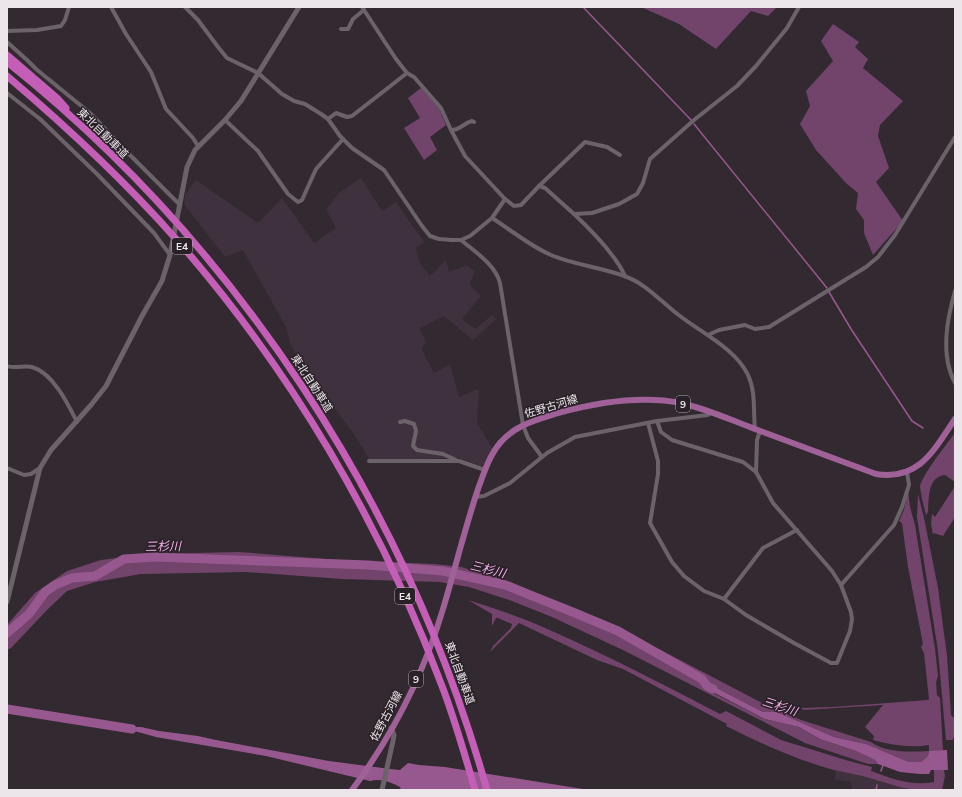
<svg xmlns="http://www.w3.org/2000/svg" width="962" height="797" font-family="Mulish,'Noto Sans JP',sans-serif">
<style>
.built{fill:#3f313d}
.green{fill:#72436b}
.water{fill:#97588f}
.lines{fill:none;stroke-linecap:round;stroke-linejoin:round}
.stream{stroke:#97588f;stroke-width:1.5}
.river{stroke:#97588f;stroke-width:9}
.minor{stroke:#6b626a;stroke-width:4}
.tertiary{stroke:#6b626a;stroke-width:5}
.primary{stroke:#a06098;stroke-width:6}
.motorway{stroke:#c45eb7;stroke-width:7}
.labels{text-anchor:middle;dominant-baseline:central;stroke-width:3;stroke-linejoin:round;paint-order:stroke}
.shield{fill:#292127;stroke:#b2abb0;stroke-width:1}
.shield-label{font-size:10px;font-weight:bold;fill:#ece6ea}
.street-label{font-size:11px;fill:#ece6ea;stroke:#292127}
.water-label{font-size:12px;font-style:italic;fill:#fbb4f0;stroke:#292127}
</style>
<rect width="100%" height="100%" fill="#332a31"/>
<g class="built">
<polygon points="361,178 382,211 396,202 424,242 416,248 420,264 430,276 446,260 449,272 467,265 475,272 469,284 481,296 462,319 475,329 492,315 496,319 473,340 444,316 420,328 426,343 421,348 434,373 450,364 459,397 479,389 477,423 492,448 484,464 481,466 459,458 370,460 352,431 310,377 291,346 286,327 243,250 225,257 184,204 185,195 196,180 258,223 282,198 314,243 336,228 326,209 340,192"/>
<polygon points="836,770 872,778 912,790 852,790 851,782 835,780"/>
</g>
<g class="green">
<polygon points="641,7 777,7 768,16 751,11 716,49 679,24"/>
<polygon points="833,24 859,42 855,47 868,59 863,68 903,101 880,125 878,136 889,168 876,182 903,221 873,255 864,233 864,220 856,209 858,193 847,184 816,150 800,124 810,106 806,91 833,61 821,41"/>
<polygon points="421,88 439,108 446,125 430,137 437,150 424,160 404,128 420,118 408,98"/>
<path d="M955,433V482L945,475C927,477 929,499 928,512L926,515C924,508 921,494 920,487C920,478 948,442 955,433Z"/>
<polygon points="955,486 955,517 943,536 934,533 933,535 931,524 932,514 935,517"/>
<path d="M908,490L910,507L915,525L935,649L938,676L936,682L937,695L940,698L943,751H929L928,756L921,762H909L866,744L834,737L777,712H763L703,681L705,689L765,719L799,727L820,739L856,751L875,760L878,764H868L805,743L625,651L552,617L512,601L469,587L440,582L342,579L246,572L141,574L95,582L67,591L48,609L11,648L7,650V625L35,593L67,571L101,560L140,555L194,553L239,552L339,560L434,564L461,567L511,582L659,649L764,704L801,720L871,742C886,753 910,752 929,751V745C910,748 891,745 873,740L874,736L865,727L883,705L804,710L801,708L833,707L928,700L929,699L924,653L921,647L923,644L908,567L902,523L899,521L904,510Z"/>
<polygon points="918,494 924,518 938,588 947,656 951,715 955,719 955,738 953,738 953,740 946,740 938,651 917,517"/>
<path d="M468,600C494,608 520,617 545,628C605,654 662,684 720,714L726,711L781,740L849,761L872,767L871,771C892,779 912,786 934,782V770H944L945,776L942,790H933L932,789C909,792 894,785 873,779C860,775 847,773 834,770C797,760 760,743 726,726L727,724L623,669L597,660L519,623L490,652L493,646L511,628L512,624L498,618H496L492,626V614Z"/>
</g>
<g class="water">
<polygon points="700,681 703,681 763,712 777,712 834,737 866,744 909,762 921,762 928,756 929,751 947,750 948,770 931,770 929,774 920,774 900,772 878,764 875,760 856,751 820,739 799,727 765,719 705,688"/>
<path d="M120,727H141L159,731L198,736L216,740L329,761L390,769L400,770L408,763L419,765L445,767L589,790H401L400,787C391,782 380,778 370,781L266,756L156,737Z"/>
</g>
<g class="lines">
<g class="stream">
<polyline points="583,7 691,120"/>
<polyline points="694,124 827,288"/>
<polyline points="829,292 851,329 912,421 923,428"/>
<polyline points="954,448 955,449"/>
<polyline points="881,771 883,765"/>
<polyline points="876,790 877,785"/>
</g>
<g class="river">
<polyline points="7,633 29,614 45,592 55,585 72,578 95,576 124,559 155,557 368,565 443,571 505,585 575,613 618,631 702,679 707,686 713,689"/>
<polyline points="7,709 132,729"/>
</g>
<g class="minor">
<polyline points="111,7 126,34 151,72 166,109 193,138 198,146"/>
<polyline points="185,7 198,20 218,47 227,58 258,73 282,94 294,101 305,104 321,114 328,119 340,136 352,148 384,170 422,226 430,236 439,239 452,240 461,240 470,236 492,218 505,199"/>
<polyline points="362,7 396,59 407,73 414,77 441,108 451,130 465,156 505,199 514,206 521,205 539,186 545,188 574,214"/>
<polyline points="341,29 348,29 353,19 364,10"/>
<polyline points="7,31 37,30 61,26 65,20 69,7"/>
<polyline points="7,42 27,60 36,69 90,113 128,153 179,204"/>
<polyline points="7,93 40,119 97,174 154,233 170,255"/>
<polyline points="328,119 336,113 347,117 352,116 407,73"/>
<polyline points="225,120 258,151 288,194 298,202 302,200 316,169 343,139"/>
<path d="M451,130C461,130 463,123 472,121L474,122"/>
<polyline points="539,186 585,142 607,147 620,155"/>
<path d="M492,218C511,230 530,246 551,255C574,265 600,267 624,276C646,283 662,303 680,316C702,333 736,349 748,375C756,392 753,411 755,429"/>
<path d="M461,240C475,252 495,264 500,283L523,425L528,438L542,457"/>
<path d="M625,276C615,254 591,230 574,214L592,213L619,204L637,194L643,183L650,159L694,120L737,86L756,66L787,28L799,7"/>
<path d="M955,291C947,319 940,355 955,383"/>
<polyline points="708,335 719,330 745,325 755,329 769,327 866,267 878,257 895,235 955,137"/>
<path d="M7,366C15,369 24,365 32,367C53,373 68,404 77,422"/>
<polyline points="400,422 405,421 414,424 416,431 413,446 417,450 443,454 456,460"/>
<polyline points="648,423 658,461 658,474 650,523 672,562 684,576 704,591 724,599 746,615 794,643 831,663 837,663 850,631 852,619 851,612 841,585 832,571 773,503 756,472 743,462 672,440 661,432 657,421"/>
<polyline points="369,461 459,461 485,470"/>
<polyline points="7,468 24,475 31,474 40,468"/>
<polyline points="756,472 757,440 760,431"/>
<polyline points="475,497 484,496 510,483 547,453 575,437 657,421 708,415 712,412"/>
<polyline points="841,585 894,525 902,507 909,485 907,472"/>
<polyline points="724,599 763,548 797,530"/>
</g>
<g class="tertiary">
<polyline points="7,602 40,468 51,450 91,405 106,386 142,316 162,281 170,255 187,167 195,150 225,120 241,101 299,7"/>
<polyline points="382,790 393,741 394,735 391,728"/>
</g>
<path class="primary" d="M352,790C392,736 424,673 443,609C455,569 465,528 478,489C484,473 489,456 500,443C515,425 536,420 558,413C598,402 640,395 681,403C707,409 731,420 755,429C795,444 836,459 876,474C919,481 934,450 955,419"/>
<g class="motorway">
<polyline points="7,55 58,99 66,108"/>
<path d="M7,62C238,246 407,506 487,790"/>
<path d="M7,76C67,127 124,180 176,239C291,370 381,523 442,686C455,720 465,755 475,790"/>
</g>
</g>
<g class="labels">
<g class="shield">
<rect x="172" y="238" width="20" height="16" rx="3"/>
<rect x="676" y="396" width="14" height="16" rx="3"/>
<rect x="395" y="588" width="20" height="16" rx="3"/>
<rect x="409" y="671" width="14" height="16" rx="3"/>
</g>
<g class="shield-label">
<text x="182" y="246">E4</text>
<text x="683" y="404">9</text>
<text x="405" y="596">E4</text>
<text x="416" y="679">9</text>
</g>
<g class="street-label">
<text transform="translate(103 133) rotate(44)">東北自動車道</text>
<text transform="translate(312 383) rotate(57)">東北自動車道</text>
<text transform="translate(551 406) rotate(-17)">佐野古河線</text>
<text transform="translate(460 673) rotate(70)">東北自動車道</text>
<text transform="translate(386 716) rotate(-62)">佐野古河線</text>
</g>
<g class="water-label">
<text transform="translate(163 546) rotate(-1)">三杉川</text>
<text transform="translate(488 569) rotate(14)">三杉川</text>
<text transform="translate(780 706) rotate(18)">三杉川</text>
</g>
</g>
<rect width="962" height="797" fill="none" stroke="#ece6ea" stroke-width="16"/>
</svg>
